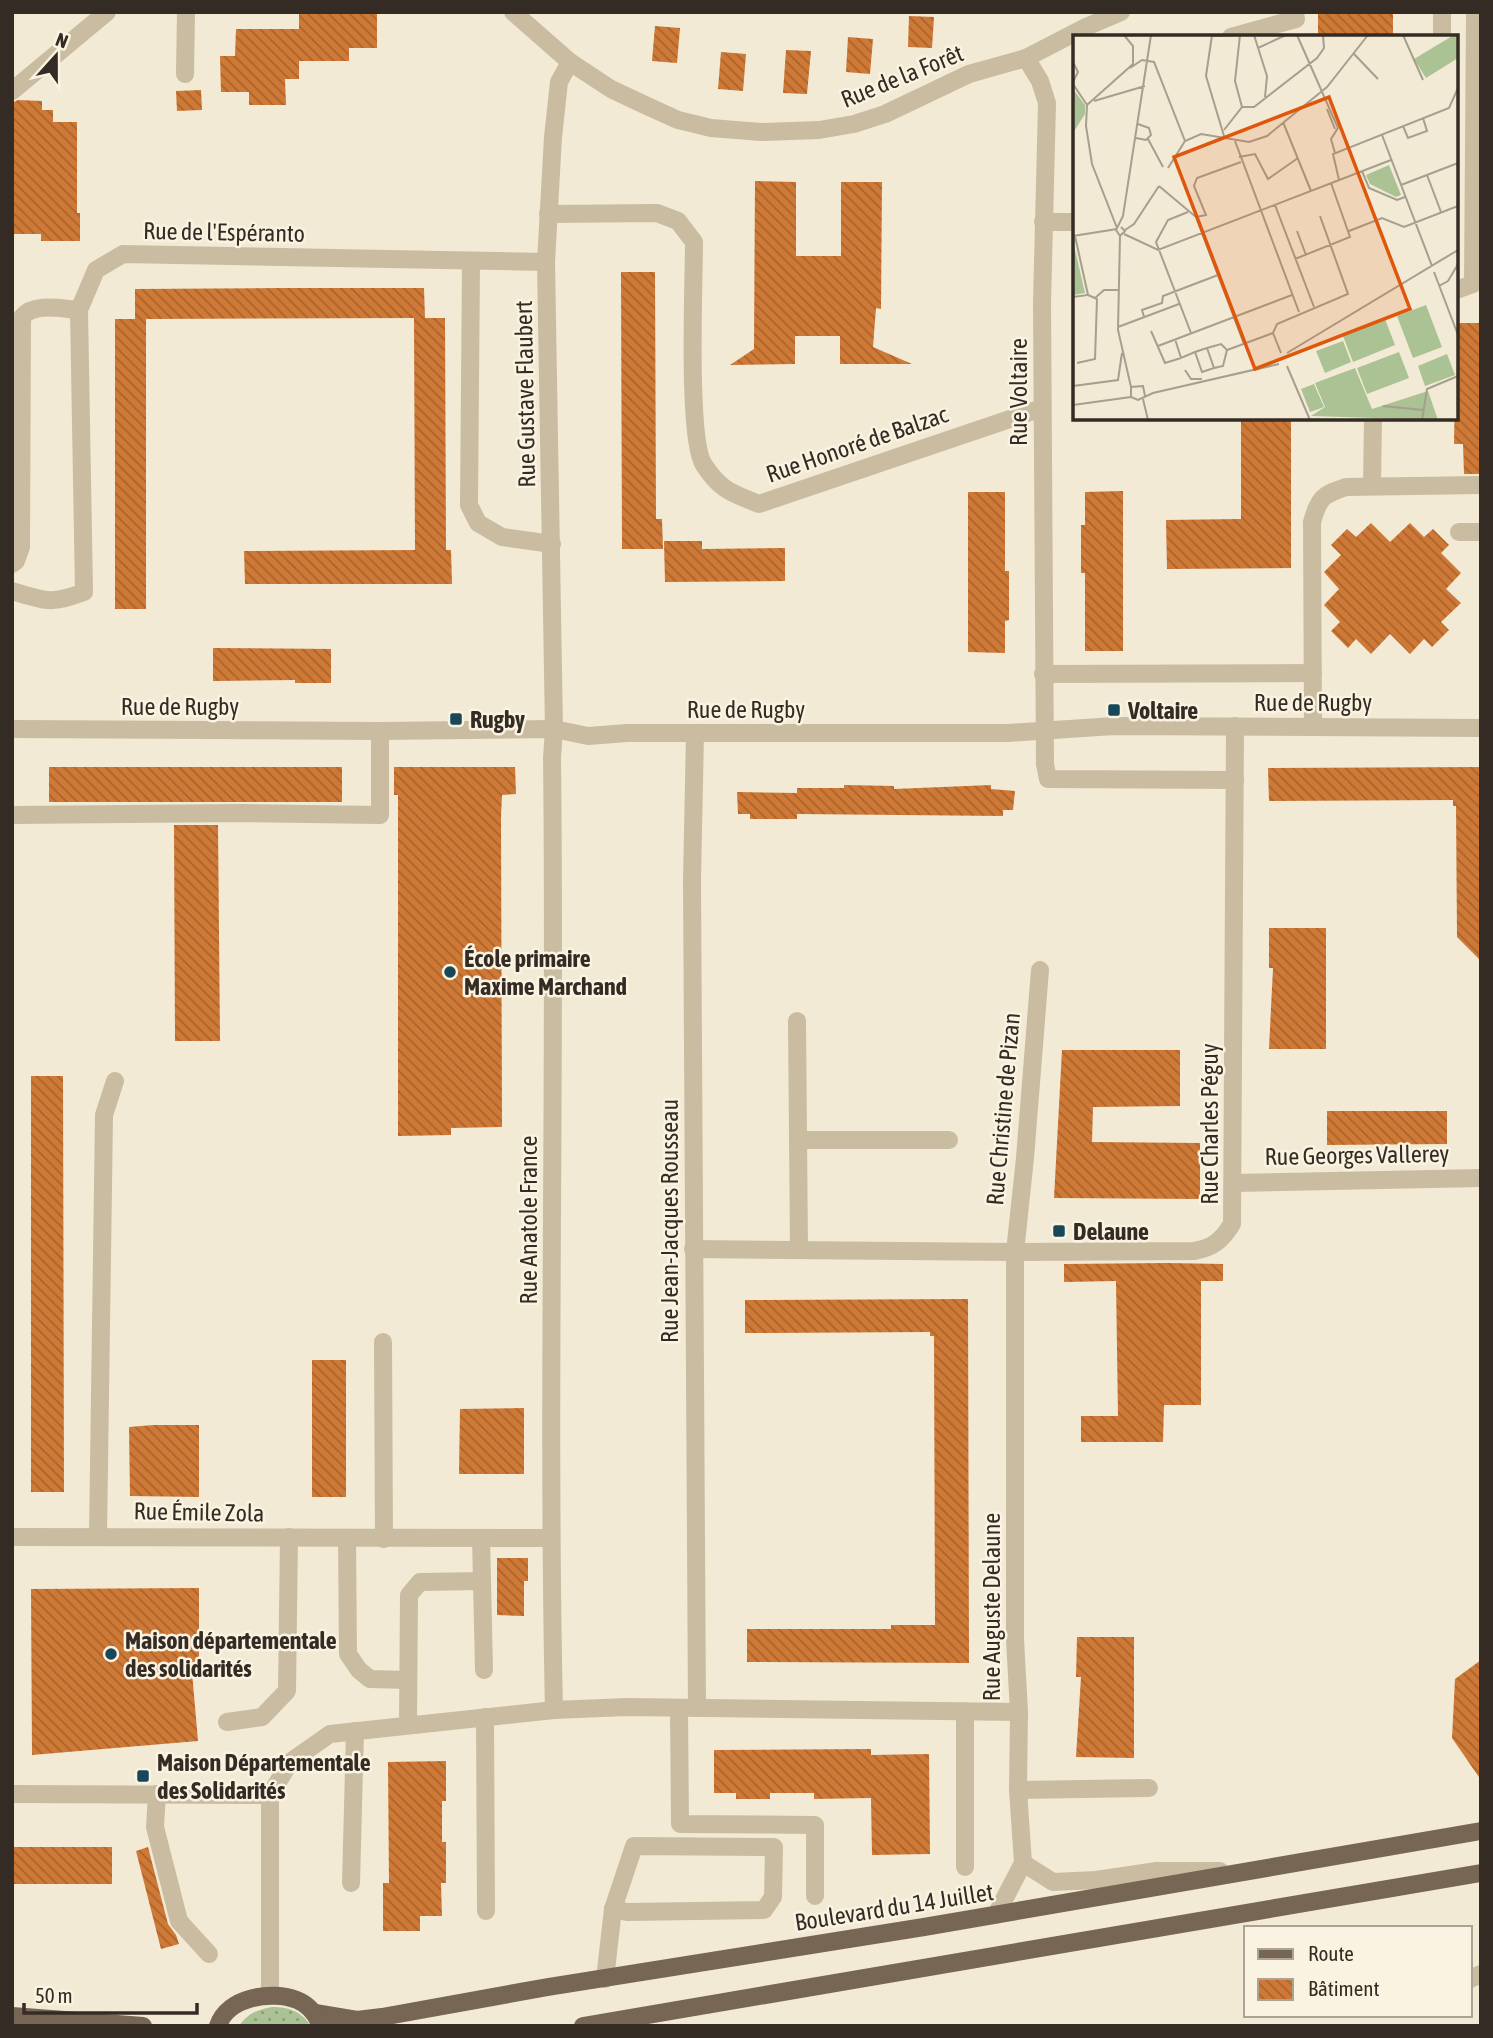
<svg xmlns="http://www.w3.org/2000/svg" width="1493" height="2038" font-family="'Asap Condensed',sans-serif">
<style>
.grass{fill:url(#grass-dots)}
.building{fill:url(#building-back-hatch)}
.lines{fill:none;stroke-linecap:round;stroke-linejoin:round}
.minor{stroke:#cabca1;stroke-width:18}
.major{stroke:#776654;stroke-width:18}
.poi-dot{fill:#174758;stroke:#faf3e1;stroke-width:2.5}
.labels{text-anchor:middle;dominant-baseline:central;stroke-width:5;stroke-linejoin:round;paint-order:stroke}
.street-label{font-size:24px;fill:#342c24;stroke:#faf3e1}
.poi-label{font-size:24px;font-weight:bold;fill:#342c24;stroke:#faf3e1;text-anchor:start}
.inset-road{fill:none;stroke:#a69e8e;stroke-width:2}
.view{fill:#df570d;fill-opacity:0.15;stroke:#df570d;stroke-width:3.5}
.inset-edge{fill:none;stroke:#342c24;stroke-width:3.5}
</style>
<defs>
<pattern id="grass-dots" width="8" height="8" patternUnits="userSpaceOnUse" patternTransform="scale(1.75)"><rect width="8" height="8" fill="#aac294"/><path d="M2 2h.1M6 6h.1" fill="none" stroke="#8b9e79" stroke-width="1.8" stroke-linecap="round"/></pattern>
<pattern id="building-back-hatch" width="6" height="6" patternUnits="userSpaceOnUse" patternTransform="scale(1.75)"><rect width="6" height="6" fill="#cf7936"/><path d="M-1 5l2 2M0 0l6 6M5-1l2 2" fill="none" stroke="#a9632d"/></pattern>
</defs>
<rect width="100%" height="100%" fill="#f2ead5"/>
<path class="grass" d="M272,2007C289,2007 301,2011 311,2026H239C248,2013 257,2010 272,2007Z"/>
<g class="building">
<polygon points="299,12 377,12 377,48 349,48 349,61 299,61 299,79 285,79 286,105 249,105 249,92 221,92 220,56 235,56 236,29 299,29"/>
<rect x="1318" y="12" width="75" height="25"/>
<polygon points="909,16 934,17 932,48 908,47"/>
<polygon points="655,26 680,28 677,63 652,61"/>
<polygon points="848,37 873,39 870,74 846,72"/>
<polygon points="786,50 811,51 807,94 783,93"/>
<polygon points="721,52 746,54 743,91 718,89"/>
<polygon points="201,90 202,110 177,111 176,91"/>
<polygon points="18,100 42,101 42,110 53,110 53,122 77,122 77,213 80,213 80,241 41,241 41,234 12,234 14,102"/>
<polygon points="755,181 796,182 796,256 841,256 841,182 882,182 881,309 876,308 873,347 912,364 840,364 840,336 795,336 795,364 730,365 754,349"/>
<polygon points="621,272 655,272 656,519 662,519 663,549 622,549"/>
<polygon points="279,288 424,288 425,318 146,319 146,609 115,609 115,319 135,319 135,289"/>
<polygon points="414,318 445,318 446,550 451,550 452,584 245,584 244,551 415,550"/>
<polygon points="1456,323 1481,323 1481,474 1464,474 1463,444 1454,444"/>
<polygon points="1241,418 1291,418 1291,568 1167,569 1166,520 1241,519"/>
<polygon points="1123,491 1123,651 1085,651 1085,573 1081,573 1081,525 1085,525 1085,492"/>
<polygon points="968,492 1005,492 1005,571 1009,571 1009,620 1005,621 1005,653 968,652"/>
<polygon points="1371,523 1390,542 1410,523 1424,537 1433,529 1449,545 1441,553 1461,573 1446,589 1461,603 1441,622 1449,630 1432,647 1424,639 1410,654 1390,634 1371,654 1356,639 1348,648 1331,631 1340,622 1324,605 1339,589 1324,572 1341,555 1331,545 1347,529 1356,537"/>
<polygon points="664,541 702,541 702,549 785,548 785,581 665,582"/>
<polygon points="213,648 331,649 331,683 295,683 295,680 213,681"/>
<rect x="49" y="767" width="293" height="35"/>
<polygon points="394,767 515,767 516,794 502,795 501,817 502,1127 451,1128 451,1135 398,1136 398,795 394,795"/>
<polygon points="1481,767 1481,961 1457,937 1456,806 1453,806 1453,800 1269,801 1268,768"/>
<polygon points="844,785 894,786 894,789 991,785 991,789 1015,791 1013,810 1003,810 1003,816 797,814 797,819 750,819 750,814 738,814 737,792 797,793 797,788 844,788"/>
<polygon points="174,825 218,825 220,1041 175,1041"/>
<polygon points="1269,928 1326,928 1326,1049 1269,1049 1273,968 1269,968"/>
<polygon points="1062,1050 1180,1050 1180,1106 1093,1107 1092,1142 1200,1143 1200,1199 1054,1198"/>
<polygon points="31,1076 63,1076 64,1492 31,1492"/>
<polygon points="1327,1111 1447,1111 1447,1144 1327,1145"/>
<polygon points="1167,1263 1223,1264 1223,1281 1201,1281 1201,1405 1164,1405 1163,1442 1081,1442 1081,1416 1118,1416 1116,1281 1064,1282 1064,1264"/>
<polygon points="968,1299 969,1663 747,1662 747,1629 891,1629 891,1625 935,1625 934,1336 930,1336 930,1332 745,1333 745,1300"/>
<rect x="312" y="1360" width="34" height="137"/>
<polygon points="524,1408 524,1474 459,1474 460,1409"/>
<polygon points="154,1425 199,1425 199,1497 130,1496 129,1427"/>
<polygon points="497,1558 528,1558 528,1581 524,1581 524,1616 497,1615"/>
<polygon points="199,1588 199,1672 192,1672 198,1741 32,1755 31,1589"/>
<polygon points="1077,1637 1134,1637 1134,1758 1076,1757 1081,1677 1076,1677"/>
<polygon points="1481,1660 1481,1780 1452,1738 1455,1679"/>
<polygon points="871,1749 871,1755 929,1754 930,1854 872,1855 871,1798 814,1799 814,1793 770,1793 770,1799 736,1799 736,1793 714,1793 714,1750"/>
<polygon points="446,1761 446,1801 442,1801 442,1842 446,1842 446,1883 441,1883 442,1916 420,1916 420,1931 383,1931 383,1883 389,1883 388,1762"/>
<rect x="12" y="1847" width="100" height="37"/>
<polygon points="148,1847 168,1924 176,1935 179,1944 161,1949 136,1851"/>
</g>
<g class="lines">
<g class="minor">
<polyline points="513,12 570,62 611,89 647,106 678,120 711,128 761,132 819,130 854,124 885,114 969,74 1026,58 1086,27 1121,12"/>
<polyline points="1231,37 1296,19 1295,12"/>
<polyline points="1442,37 1442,12"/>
<polyline points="1026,58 1040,81 1047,103 1042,303 1045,764 1048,779 1235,780"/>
<polyline points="185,74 186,12"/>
<polyline points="12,91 107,12"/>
<path d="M548,214L657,213L678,221L694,242C694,281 687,441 704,465C721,491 732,493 759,504L1042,408"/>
<polyline points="1043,222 1075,222"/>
<polyline points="471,262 469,505 478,523 502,537 552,544"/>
<polyline points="1456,290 1473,284 1475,12"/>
<polyline points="1372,486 1373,418"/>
<polyline points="1459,532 1481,532"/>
<path d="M12,564L16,561L21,547L22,317C34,302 62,309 79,310"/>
<path d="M12,591C45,601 51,605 84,592L79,310L96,270L123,254L546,262"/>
<polyline points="1043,674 1313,673"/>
<path d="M1313,725L1312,522C1319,498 1322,495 1346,487L1481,485"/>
<polyline points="12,729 380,731 554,729 588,736 627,733 1008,733 1114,726 1481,728"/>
<polyline points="695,733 692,881 697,1708"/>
<polyline points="12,815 243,813 380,815 380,731"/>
<polyline points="797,1021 799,1250"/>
<polyline points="798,1140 949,1140"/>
<polyline points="1233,1183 1481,1178"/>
<path d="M693,1249L1015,1252L1194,1251C1213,1248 1222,1240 1232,1224L1235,726"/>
<polyline points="383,1342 384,1539"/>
<polyline points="98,1536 104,1115 115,1081"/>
<polyline points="12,1537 551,1538"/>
<polyline points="347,1538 348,1654 359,1670 370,1679 408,1680"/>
<polyline points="482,1581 484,1670"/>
<polyline points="679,1709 680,1824 815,1825 815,1896"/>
<path d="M554,1710C547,1393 556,1075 552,758L554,729L546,262L553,137L559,82L570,62"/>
<polyline points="485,1717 486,1911"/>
<polyline points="227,1722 262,1717 287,1691 289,1537"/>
<polyline points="408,1725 409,1595 420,1582 482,1581 481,1539"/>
<polyline points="1018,1790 1149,1788"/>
<polyline points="12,1794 270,1795 290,1762 330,1734 554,1710 627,1707 1019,1712 1015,1639 1015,1252 1025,1158 1040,970"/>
<polyline points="157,1794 155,1827 179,1921 209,1954"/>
<polyline points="270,1795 270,1995"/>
<polygon points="634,1846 774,1847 773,1897 764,1910 627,1912 613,1909"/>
<polyline points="1023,1863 1053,1882 1096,1880 1157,1871 1220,1871"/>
<polyline points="965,1867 965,1711"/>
<polyline points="351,1883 355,1731"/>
<polyline points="996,1915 1023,1863 1018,1790 1019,1712"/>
<polyline points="605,1979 613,1909"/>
<polyline points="1470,1979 1481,1974"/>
</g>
<g class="major">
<polyline points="315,2013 357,2020 382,2017 548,1987 924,1927 1481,1831"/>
<polyline points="12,2016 143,2026"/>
<path d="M218,2026C227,1997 272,1990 297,2000C307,2004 315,2013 320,2023"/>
<polyline points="583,2026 1481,1873"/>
</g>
</g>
<g class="poi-dot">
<rect x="1107" y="703" width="14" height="14" rx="3.5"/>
<rect x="449" y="712" width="14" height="14" rx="3.5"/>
<circle cx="450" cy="972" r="7"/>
<rect x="1052" y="1224" width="14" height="14" rx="3.5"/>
<circle cx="111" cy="1654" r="7"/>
<rect x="136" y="1769" width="14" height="14" rx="3.5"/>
</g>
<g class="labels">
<g class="street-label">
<text transform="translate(902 76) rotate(-22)">Rue de la Forêt</text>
<text transform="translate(224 232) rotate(1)">Rue de l'Espéranto</text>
<text transform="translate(1018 392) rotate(-90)">Rue Voltaire</text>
<text transform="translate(525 394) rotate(-91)">Rue Gustave Flaubert</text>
<text transform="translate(857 444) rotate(-19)">Rue Honoré de Balzac</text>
<text x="1313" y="702">Rue de Rugby</text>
<text x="180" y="706">Rue de Rugby</text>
<text x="746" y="709">Rue de Rugby</text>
<text transform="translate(1003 1109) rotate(-85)">Rue Christine de Pizan</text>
<text transform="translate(1209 1124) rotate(-90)">Rue Charles Péguy</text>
<text transform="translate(1357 1155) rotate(-1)">Rue Georges Vallerey</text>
<text transform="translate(528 1220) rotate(-90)">Rue Anatole France</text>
<text transform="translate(669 1221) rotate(-90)">Rue Jean-Jacques Rousseau</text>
<text transform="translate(199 1512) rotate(1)">Rue Émile Zola</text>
<text transform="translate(991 1607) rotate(-90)">Rue Auguste Delaune</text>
<text transform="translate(894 1907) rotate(-9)">Boulevard du 14 Juillet</text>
</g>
<g class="poi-label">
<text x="1128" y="710">Voltaire</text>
<text x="470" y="719">Rugby</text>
<text x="464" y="958">École primaire<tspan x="464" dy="28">Maxime Marchand</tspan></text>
<text x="1073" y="1231">Delaune</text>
<text x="125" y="1640">Maison départementale<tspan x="125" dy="28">des solidarités</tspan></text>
<text x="157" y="1762">Maison Départementale<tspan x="157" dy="28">des Solidarités</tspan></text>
</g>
</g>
<g transform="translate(1073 35)">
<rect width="385" height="385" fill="#f2ead5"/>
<path d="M316,130L328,160L323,162L297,149L293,140Z" fill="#aac294"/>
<path d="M381,0H385V23L353,43L341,24Z" fill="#aac294"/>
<path d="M0,54L12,70V79L0,98ZM0,206L12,258L0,260ZM353,270L369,312L340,323L324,281ZM312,284L322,310L280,327L270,301ZM270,306L278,327L252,338L243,316ZM326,317L336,343L294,359L284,333ZM374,319L382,340L352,351L345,331ZM282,333L299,374L355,356L365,385L238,381L252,372L242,348ZM241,349L251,372L237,377L228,354Z" fill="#aac294"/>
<path class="inset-road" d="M139,0L133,41L151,101M181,0L194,41L192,62M224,0L265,93L258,104L262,118M330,0L350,45M140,1L167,0M185,13L213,0M281,19L305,44M0,27L5,37L0,47M57,33L69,25L81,27L112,106M0,49L14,70M21,66L72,51M169,72H181L244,23L251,13L250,0M254,74L262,94M210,87L238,156M330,91L335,103L354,96L350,83M151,95L169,72L162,46L167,0M309,100L359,231M63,103L73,105L78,100L76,93L65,89M75,104L90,132M162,106L226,277M166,122L182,119L195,144L225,123M95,133L112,106L128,99L176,107L194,101L254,52L295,0M289,136L296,153L324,165L332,162M354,140L368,177M266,145L260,119L376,73L385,53M328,150L385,128M86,151L123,182L171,309M202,170L241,272M115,177L95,185L83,207L118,298M123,182L133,180L121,151L124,143L168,127M48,192L52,196L47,201L43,195L50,181L78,0M44,193L19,129L13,91L14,70L60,29V11L51,0M52,195L61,189L86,151M224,196L233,220M276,196L309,183L331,192L385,171M51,199L85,215L318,125M0,201L44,194M47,201L45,295L58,352M222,224L277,202L258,148M361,237L385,300M366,251L375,246L385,229M0,262L15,260L2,201M22,263L31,255H45M71,282L69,275L89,268L90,261L145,240M45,292L106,269M78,296L92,328L108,323M200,298L208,318M102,304L108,323L122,317M85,311L219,260M134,313L122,317L129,337L141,333M154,315L148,309L134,313L141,333L150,331L154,315L200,298L204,289L275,259L247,181M214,318L385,215M4,328L22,324L24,264L15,260M214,331L237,385M112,335L118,344H129M0,351L45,345L49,318M72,361L70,351L58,352V362L65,365L80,358L206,329M70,364L75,385M0,370L58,362M310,371L350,375M349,385L354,354L385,341"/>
<path class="view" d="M256,62L337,274L182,334L101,122Z"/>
<rect width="385" height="385" class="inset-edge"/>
</g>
<rect width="1493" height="2038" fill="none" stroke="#342c24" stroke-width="28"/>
<rect x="1244" y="1926" width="228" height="91" fill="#faf3e1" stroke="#aba395" stroke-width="2"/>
<rect x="1258" y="1949" width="35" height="10" fill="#776654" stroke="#aba395" stroke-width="2"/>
<text x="1308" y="1961" font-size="21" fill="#342c24">Route</text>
<rect x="1258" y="1979" width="35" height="21" fill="url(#building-back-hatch)" stroke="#aba395" stroke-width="2"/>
<text x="1308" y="1996" font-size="21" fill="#342c24">Bâtiment</text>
<g transform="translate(56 56) rotate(21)" stroke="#faf3e1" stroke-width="5" paint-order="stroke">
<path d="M0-5L12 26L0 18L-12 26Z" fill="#342c24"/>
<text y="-10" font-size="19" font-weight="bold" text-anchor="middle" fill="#342c24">N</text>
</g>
<path d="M24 2003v10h173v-10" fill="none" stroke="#342c24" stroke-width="3.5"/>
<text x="35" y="2003" font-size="21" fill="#342c24" stroke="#faf3e1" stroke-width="5" paint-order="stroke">50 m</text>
</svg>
